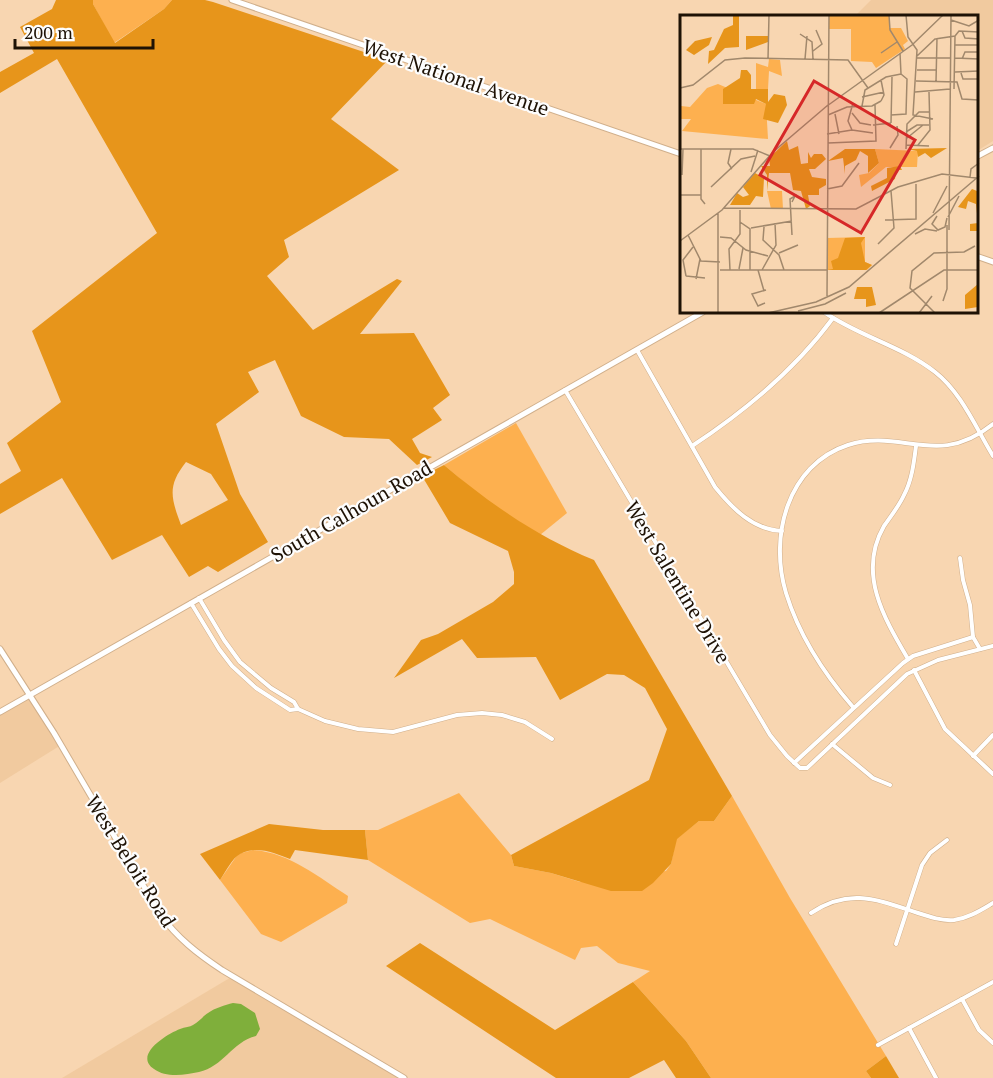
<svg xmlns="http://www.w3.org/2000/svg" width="993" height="1078" font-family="'PT Serif',serif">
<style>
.built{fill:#f1ca9f}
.green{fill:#fdb04f}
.forest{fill:#e7951b;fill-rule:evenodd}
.water{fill:#7faf3b}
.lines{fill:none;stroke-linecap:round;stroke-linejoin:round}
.street-casing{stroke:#d0af8b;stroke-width:5}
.secondary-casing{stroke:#d0af8b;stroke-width:7}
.street{stroke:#fff;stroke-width:4}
.secondary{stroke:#fff;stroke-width:5}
.labels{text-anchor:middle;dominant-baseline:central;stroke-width:4.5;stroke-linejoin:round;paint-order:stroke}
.street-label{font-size:20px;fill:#1e1205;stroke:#fdfdfd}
.inset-road{fill:none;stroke:#a1886c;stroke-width:1.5}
.view{fill:#d62828;fill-opacity:0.15;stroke:#d62828;stroke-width:3}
.inset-edge{fill:none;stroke:#1e1205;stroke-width:3}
</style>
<rect width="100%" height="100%" fill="#f8d6b1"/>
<g class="built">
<polygon points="871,0 993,0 993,141 977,151 976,16 855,16"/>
<polygon points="29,695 61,745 0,783 0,712"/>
<polygon points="233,976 404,1078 62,1078"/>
</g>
<g class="green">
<polygon points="93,0 172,0 164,9 114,43 93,4"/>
<polygon points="516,423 567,513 540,535 485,500 444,465"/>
<polygon points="459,793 511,855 514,866 551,873 580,882 666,871 671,864 676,839 699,821 714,821 732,796 790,898 886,1056 866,1071 871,1078 711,1078 686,1041 633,982 650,971 618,963 597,946 581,948 575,960 490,919 470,923 368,860 365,830 378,830"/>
<path d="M253,850C290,853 318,877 348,896L347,903L281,942L261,934L220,880L238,854Z"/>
</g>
<g class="forest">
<path d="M56,0H93V4L115,43L164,9L172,0H205L213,2L388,60L331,119L399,170L284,240L289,257L267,276L313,330L397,279L402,281L360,334L414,333L450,395L433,408L442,420L412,439L420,453L432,457L417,465L389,439L344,437L301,416L275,360L248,372L259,392L216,424L240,494L268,542L218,572L208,566L189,577L162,535L112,560L62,478L0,514V484L21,471L7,443L61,402L32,331L157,233L57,59L0,93V72L34,53L20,27L52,9ZM186,462L211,474L228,500L181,525C171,498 167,486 186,462Z"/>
<path d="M444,465C490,504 538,537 594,560L732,796L714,821H699L677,839L671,864L653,883L642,891H611L551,873L514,866L511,855L649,780L667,729L645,688L624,675L607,674L560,700L536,657L477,658L462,639L394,678L421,640L438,634L493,602L514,584V572L508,551L450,523L422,476Z"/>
<path d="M269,824L323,830H365L368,860L295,850L290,859C275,853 256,845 240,854C232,858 225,873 220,880L200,854Z"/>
<polygon points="420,943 555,1030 633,982 686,1041 711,1078 676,1078 664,1060 629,1078 556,1078 386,966"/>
<polygon points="886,1056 899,1078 871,1078 866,1071"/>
</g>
<path class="water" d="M233,1003L241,1004L255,1013L260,1029L256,1036C232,1042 223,1067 199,1072C185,1075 166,1078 154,1069C133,1055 167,1034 180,1029C185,1027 190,1027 193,1025C199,1022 203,1016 208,1013C215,1008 225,1005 233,1003Z"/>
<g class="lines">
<g class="street-casing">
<g id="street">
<path d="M824,312C858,336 902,346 935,372C961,392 976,428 993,456"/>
<path d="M637,350L715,487C732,508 753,530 782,531"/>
<polyline points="565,390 770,735 787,756 800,768 807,768 907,674 938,660 993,646"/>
<path d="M692,446C745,411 795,370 833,318"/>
<polyline points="960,558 963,580 970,605 973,637 980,649"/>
<polyline points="199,598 224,640 240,662 271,688 294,702 298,709"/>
<polyline points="191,603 219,649 232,666 256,688 290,710 298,709 325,721 358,729 393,732 457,715 482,713 502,715 525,722 552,739"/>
<path d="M908,659C884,618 857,573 884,526C891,516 899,506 904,495C912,480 914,462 916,446"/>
<polyline points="914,670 945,729 993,774"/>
<path d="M853,707C825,675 799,635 786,593C769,537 787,465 848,445C902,428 937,469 993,424"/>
<polyline points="832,744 873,778 890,785"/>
<polyline points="973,756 993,735"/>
<polyline points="794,763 903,663 913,656 973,637"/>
<path d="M811,913C850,887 878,900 918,913C930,917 942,921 954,920C969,918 981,910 993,903"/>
<polyline points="896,944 922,865 930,853 947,840"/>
<polyline points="962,999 979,1030 993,1043"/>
<polyline points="909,1028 936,1078"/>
<polyline points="878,1045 993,982"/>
</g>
</g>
<g class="secondary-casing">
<g id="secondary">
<polyline points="232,0 681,154"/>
<polyline points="976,157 993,148"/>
<polyline points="976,256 993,262"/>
<path d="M0,649L54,733L160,914C177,938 198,954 222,970L404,1078"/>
<polyline points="0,712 703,312"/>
</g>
</g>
<use href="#street" class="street"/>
<use href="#secondary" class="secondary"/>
</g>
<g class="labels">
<g class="street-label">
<text transform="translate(456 77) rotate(19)">West National Avenue</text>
<text transform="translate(351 511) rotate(-30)">South Calhoun Road</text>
<text transform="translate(678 582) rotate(59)">West Salentine Drive</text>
<text transform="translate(131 861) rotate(58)">West Beloit Road</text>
</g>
</g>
<g transform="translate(680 15)">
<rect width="298" height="298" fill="#f8d6b1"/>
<path d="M149,0H209V13H221L228,26L223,30L225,34L196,53L192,47L171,46V14H149ZM89,44L100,45L102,61L89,56L88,74H76V48L88,52ZM38,69L86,89L88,124L2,116L11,104H0L1,91L10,92L27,73ZM195,134L238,136L237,152H206L181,172L179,160L189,158L199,148ZM87,176H102L103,194H91ZM185,222V247L192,250L187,255H147V223Z" fill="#fdb04f"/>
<path d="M53,0H59V32L45,33L28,49L29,36L34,35L44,14L53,10ZM66,21H88V27L66,35ZM32,22L29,30L14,40L6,35L15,26ZM61,55H67L71,60V74H88V87L94,79L105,81L107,90L98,108L83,104L86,89L76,84L74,89H43V74L60,63ZM107,126L109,135L118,131L121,149L128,148V137L131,143L134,139H142L146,144L135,154H129L132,162L146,164V170L139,174V180H128L130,191L126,194L121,176L113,175L110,158H89L87,176V160L81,151H90L89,143ZM267,133L251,143L245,138L238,142L237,136L227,134ZM165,134H195L199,148L188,158V141L180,136L176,145L165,151V159L163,143L148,146ZM220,151L222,155H216L215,164L192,176L191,171L207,163V153ZM75,158L84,163L83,182L76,181L70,190H50L57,178L63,182L69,180L63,172ZM298,168V227V216H290V209L298,208L296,189L288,186L286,194L278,192L292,174L297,176ZM185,222L181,228L185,247L192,250L186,255H147L153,254L151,246L158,243L165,223ZM298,269V292L285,294V280ZM177,272H192L196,290L186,292V284H174Z" fill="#e7951b"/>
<path class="inset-road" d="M209,0L210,15L223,36M226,0L228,22L237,35L233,100L253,104M271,5L289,11L299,5M282,16L285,23L299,24M120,19L132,27L133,44M275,30H299M133,36L142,29L136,15M201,38L217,27M220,38L221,59M237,41L255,24L275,21L279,16L299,17M237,43H270M275,43L299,44M88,44L89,0M125,44L127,21M282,44L285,37H299M237,55H256M275,57L299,56M281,58L283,64H299M236,66L277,67L282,84L299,85M256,67L257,23M0,73L13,70L45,45L65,43L168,45L188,73M274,74L275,21M235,77L270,74M182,82L204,77M201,86L204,80L201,65M147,91L232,30L263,0M182,91L185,75L206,62L221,59M172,98L180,108L191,110M155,99L159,119M148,100L167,92L192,91L201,86M211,100L226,99L227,64L221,59M211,108L212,62M193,110L211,108M172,115L168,106L173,88M172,115L193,118M226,117L237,110H249M147,119L172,115M227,123L243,110M148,128L196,126L195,90M226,130L249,131M238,130L250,115L249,77M210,133L218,120L217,111M0,134H73L90,141M21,134V184L25,189M51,134L48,148L52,154M226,134L227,109L239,97H250M71,157L78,135M2,160L3,134M290,162L291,154L299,148M31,172L61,144L75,141M147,174L162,171L179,148M0,180H21M44,193L176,194L218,172L262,159L296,163M253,198L267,171M257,201L252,209L258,215L265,212L267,203M268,202L279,181M205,205L236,204V169M60,207L70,214V255M84,212L83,225L99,240L104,255M71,213L112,206M269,215L271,0M235,219L245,214L257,216M8,220L21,246L40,247M112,220L110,184L115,181L112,187M40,222L51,223L66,235L88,241M0,226L42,195L93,137L148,90M198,229L214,213L211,176M99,238L118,230M59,254L63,233M40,255H147M50,255L49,234L60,219V195M78,255L84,276M82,255L96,230L95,208M6,261L3,245L13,232M6,261L25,263M16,264L20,244M147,281L149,0M263,286L267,274V210M85,288L78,291L72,279L86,275M118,296L145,289L166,278M38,298V198M88,298L136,287L169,272L299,161M199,298L264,255H299M239,298L252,281M255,298L230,273L232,256L254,238L284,237L295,231"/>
<path class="view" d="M134,66L235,125L181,218L80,160Z"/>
<rect width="298" height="298" class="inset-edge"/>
</g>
<path d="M15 39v9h138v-9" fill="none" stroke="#1e1205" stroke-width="3"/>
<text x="24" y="39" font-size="18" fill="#1e1205" stroke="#fdfdfd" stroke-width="4.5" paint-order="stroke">200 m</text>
</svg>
